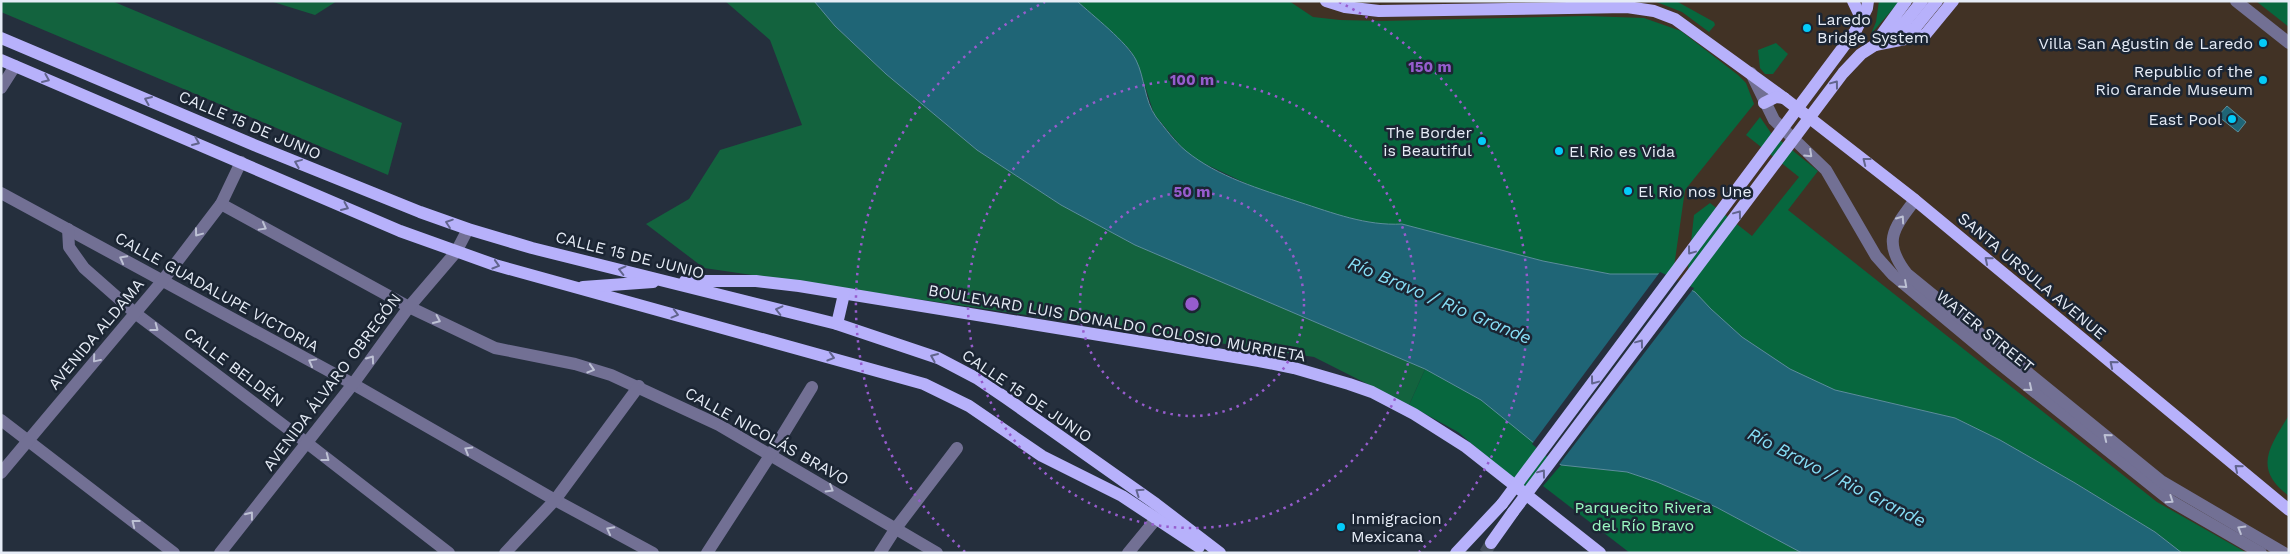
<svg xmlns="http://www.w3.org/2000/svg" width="2290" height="554" font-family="'Work Sans',sans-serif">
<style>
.commercial{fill:#413225}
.green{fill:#07673e}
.forest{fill:#13633e}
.water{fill:#1f6576;stroke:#5b8e9c}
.pier{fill:#252f3d}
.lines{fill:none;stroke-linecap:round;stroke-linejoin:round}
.major-tunnel{stroke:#424b59;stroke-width:12;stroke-dasharray:12 6;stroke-linecap:butt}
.minor{stroke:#727094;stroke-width:12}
.major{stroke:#b7b1fb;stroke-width:12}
.major-bridge{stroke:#b7b1fb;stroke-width:12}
.oneway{stroke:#61648d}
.oneway2{stroke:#bdc1d4}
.ring{fill:none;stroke:#965ccd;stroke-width:2.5;stroke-dasharray:2.5 5}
.poi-dot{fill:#04cbf9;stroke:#1b2533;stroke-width:2}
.labels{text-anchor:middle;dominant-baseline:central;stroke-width:5;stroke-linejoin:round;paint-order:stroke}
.poi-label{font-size:16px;fill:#e6ecf6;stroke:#1b2533;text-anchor:start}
.street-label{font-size:16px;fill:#e6ecf6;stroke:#1b2533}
.park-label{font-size:16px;fill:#9afac2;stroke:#1b2533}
.water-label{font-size:18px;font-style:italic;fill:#86def6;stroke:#1b2533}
.centre{fill:#965ccd;stroke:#1b2533;stroke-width:2.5}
.ring-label{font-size:15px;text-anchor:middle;font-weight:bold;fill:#965ccd;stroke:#1b2533;stroke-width:5;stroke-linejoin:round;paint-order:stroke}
</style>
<rect width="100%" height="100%" fill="#252f3d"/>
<polygon class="commercial" points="1077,1 2289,1 2289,553 2182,553 2075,483 2000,440 1130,50"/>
<g class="green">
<polygon points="1077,1 1289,1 1313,17 1340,20 1383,21 1587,16 1644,18 1681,31 1738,75 1746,83 1754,104 1685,190 1672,281 1659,274 1610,274 1543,261 1402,225 1379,224 1338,216 1264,192 1199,161 1184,150 1154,114 1140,70 1130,50"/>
<polygon points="1654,1 1676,1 1714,22 1715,25 1709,32 1682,12"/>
<polygon points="1879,1 1898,1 1898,3 1871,34 1876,22"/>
<polygon points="2256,1 2289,1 2289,27"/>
<polygon points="1776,43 1788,54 1773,74 1765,74 1760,68 1758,50"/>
<polygon points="1760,117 1771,133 1818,171 1788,210 2157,502 2247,553 2182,553 2155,532 2075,483 2000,440 1955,418 1835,390 1810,379 1790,369 1742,337 1710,309 1695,292 1686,287 1694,215 1710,203 1752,236 1799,177 1746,135"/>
<polygon points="1425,369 1481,400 1524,433 1551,459 1527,491 1458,432 1409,405"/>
<path d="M2289,415V496C2252,469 2270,446 2289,415Z"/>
<polygon points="1561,465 1627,472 1657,482 1716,507 1802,553 1630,553 1543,486"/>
</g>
<g class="forest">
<polygon points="1,1 112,1 402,123 388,175 1,12"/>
<polygon points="270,1 337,1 315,15"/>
<polygon points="725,1 814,1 835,26 886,74 977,150 1061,205 1135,245 1425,369 1409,405 1314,357 704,268 646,224 689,199 720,150 802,125 770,40"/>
</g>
<g class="water">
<path d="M814,1H1077C1093,16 1127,42 1136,60C1145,78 1144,100 1156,117C1165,128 1175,142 1186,151C1218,177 1260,189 1299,202C1333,213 1366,226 1402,224L1543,261L1610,274H1659L1695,292L1711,309L1742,337L1790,369L1835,390L1955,418L2000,440L2075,483L2155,532L2182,553H1802L1716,507L1657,482L1627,472L1561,465L1481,400L1425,369L1135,245L1061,205L977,150L886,74L835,26Z"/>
<polygon points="2227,106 2246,122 2238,132 2218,116"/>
</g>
<polygon class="pier" points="1660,272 1694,288 1558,466 1532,444"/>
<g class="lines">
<polyline class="major-tunnel" points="1485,553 1491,543"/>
<g class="minor">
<polyline points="2236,1 2289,43"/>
<polyline points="1751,73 1774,120 1826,170 1876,256 1893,275 1995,360 2171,501 2261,553"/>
<polyline points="1,88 15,66"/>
<polyline points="1,193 353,384 555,500 653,553"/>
<path d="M1915,200C1893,229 1882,242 1907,274L2161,481L2284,553"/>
<polyline points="221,204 409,307 495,348 575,364 611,375 719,425 937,553"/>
<polyline points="68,229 69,247 84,268 135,313 307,443 449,553"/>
<polyline points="1,420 174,553"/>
<polyline points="1,473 163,280 221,204 241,162"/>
<polyline points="220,553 353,384 409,307 456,252 468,229"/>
<polyline points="505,553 555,500 639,386"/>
<polyline points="707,553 771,454 812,387"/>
<polyline points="880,553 896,528 957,448"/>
<polyline points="1128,553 1156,519 1156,508"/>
</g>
<g class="major">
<polyline points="1326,1 1345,7 1379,11 1627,7 1654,11 1675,19 1784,98 1915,200 2289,510"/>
<polyline points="1853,1 1862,20"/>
<polyline points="1856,30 1867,8 1868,1"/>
<polyline points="1882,34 1906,1"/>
<polyline points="1887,36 1906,21 1922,1"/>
<polyline points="1,38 254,145 420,212 468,229 532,248 837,324 938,358 978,379 1006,398 1156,504 1220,553"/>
<polyline points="1894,38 1915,28 1937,1"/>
<polyline points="1875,45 1925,35 1953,1"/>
<polyline points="1,60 400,231 495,265 924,384 969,406 1042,456 1122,496 1199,547"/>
<polyline points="1764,103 1776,97 1784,98"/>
<polyline points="685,281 756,281 799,286 1259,361 1294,368 1349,384 1372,392 1414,414 1466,447 1600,553"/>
<polyline points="583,287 653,282"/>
<polyline points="837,324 844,294"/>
<polyline points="1491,543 1513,512"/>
<polyline points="1456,553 1502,504"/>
</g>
<g class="major-bridge">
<polyline points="1502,504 1856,30"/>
<polyline points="1513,512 1843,73 1861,54 1875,45"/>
</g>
</g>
<defs><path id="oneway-chevron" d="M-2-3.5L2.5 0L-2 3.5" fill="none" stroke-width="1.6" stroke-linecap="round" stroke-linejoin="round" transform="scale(1.25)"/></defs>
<g class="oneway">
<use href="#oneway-chevron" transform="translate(46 79) rotate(23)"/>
<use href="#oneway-chevron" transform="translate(1835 84) rotate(-53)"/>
<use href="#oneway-chevron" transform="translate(148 100) rotate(-157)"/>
<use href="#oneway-chevron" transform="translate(196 142) rotate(23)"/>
<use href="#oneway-chevron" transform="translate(1866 161) rotate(-142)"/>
<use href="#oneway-chevron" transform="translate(298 163) rotate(-158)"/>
<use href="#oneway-chevron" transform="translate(345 207) rotate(24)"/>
<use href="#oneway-chevron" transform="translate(1738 214) rotate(-53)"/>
<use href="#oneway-chevron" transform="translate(449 223) rotate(-161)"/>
<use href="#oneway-chevron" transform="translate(1691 251) rotate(127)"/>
<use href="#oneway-chevron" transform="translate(1988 260) rotate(-140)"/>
<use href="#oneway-chevron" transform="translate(496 265) rotate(17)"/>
<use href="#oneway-chevron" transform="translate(622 270) rotate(-166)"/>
<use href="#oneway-chevron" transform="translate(779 310) rotate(-166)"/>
<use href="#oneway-chevron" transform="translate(675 314) rotate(15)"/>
<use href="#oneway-chevron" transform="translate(1640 343) rotate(-53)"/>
<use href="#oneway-chevron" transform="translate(831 357) rotate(16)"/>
<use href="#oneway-chevron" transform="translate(934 357) rotate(-157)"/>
<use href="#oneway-chevron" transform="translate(2113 364) rotate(-140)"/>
<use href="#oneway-chevron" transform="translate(1594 381) rotate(127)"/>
<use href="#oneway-chevron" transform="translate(2238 468) rotate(-140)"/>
<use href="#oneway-chevron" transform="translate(1542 473) rotate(-53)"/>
<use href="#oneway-chevron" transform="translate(1139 492) rotate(-145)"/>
</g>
<g class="oneway2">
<use href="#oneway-chevron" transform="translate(1809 154) rotate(43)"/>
<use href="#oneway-chevron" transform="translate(1901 219) rotate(-55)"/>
<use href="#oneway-chevron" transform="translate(263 227) rotate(29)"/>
<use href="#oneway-chevron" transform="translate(198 233) rotate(127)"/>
<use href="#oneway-chevron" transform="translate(123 259) rotate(-152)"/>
<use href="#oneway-chevron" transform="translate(1904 285) rotate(42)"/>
<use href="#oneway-chevron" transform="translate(437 320) rotate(25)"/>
<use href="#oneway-chevron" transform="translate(155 328) rotate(37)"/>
<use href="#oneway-chevron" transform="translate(96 359) rotate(130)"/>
<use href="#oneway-chevron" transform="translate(371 359) rotate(-54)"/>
<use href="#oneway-chevron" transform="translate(312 362) rotate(-151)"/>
<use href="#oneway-chevron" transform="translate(591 369) rotate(17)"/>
<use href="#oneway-chevron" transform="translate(2029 388) rotate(39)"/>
<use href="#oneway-chevron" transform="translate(2107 437) rotate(-141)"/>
<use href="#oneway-chevron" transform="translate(468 450) rotate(-150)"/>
<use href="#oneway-chevron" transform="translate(326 458) rotate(38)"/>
<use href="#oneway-chevron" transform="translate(830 489) rotate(31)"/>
<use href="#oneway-chevron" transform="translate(2170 500) rotate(34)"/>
<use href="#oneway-chevron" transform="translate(250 515) rotate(-52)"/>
<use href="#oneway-chevron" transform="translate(135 523) rotate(-142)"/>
<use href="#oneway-chevron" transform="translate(2241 529) rotate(-149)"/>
<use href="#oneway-chevron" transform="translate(610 530) rotate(-152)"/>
</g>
<g class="ring">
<circle cx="1192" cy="304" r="112"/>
<circle cx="1192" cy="304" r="224"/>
<path d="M965 552A336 336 0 0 1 1045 2M1339 2A336 336 0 0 1 1419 552"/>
</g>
<g class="poi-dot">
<circle cx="1807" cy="28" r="5"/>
<circle cx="2263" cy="43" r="5"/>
<circle cx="2263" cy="80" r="5"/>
<circle cx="2232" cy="119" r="5"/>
<circle cx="1482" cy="141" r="5"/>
<circle cx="1559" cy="151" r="5"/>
<circle cx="1628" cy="191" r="5"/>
<circle cx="1341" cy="527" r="5"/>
</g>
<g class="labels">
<g class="poi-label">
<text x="1817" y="19">Laredo<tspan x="1817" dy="18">Bridge System</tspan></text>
<text x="2253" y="43" text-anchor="end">Villa San Agustin de Laredo</text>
<text x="2253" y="71" text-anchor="end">Republic of the<tspan x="2253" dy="18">Rio Grande Museum</tspan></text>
<text x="2222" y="119" text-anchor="end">East Pool</text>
<text x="1472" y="132" text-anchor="end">The Border<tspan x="1472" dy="18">is Beautiful</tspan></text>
<text x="1569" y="151">El Rio es Vida</text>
<text x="1638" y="191">El Rio nos Une</text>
<text x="1351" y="518">Inmigracion<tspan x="1351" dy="18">Mexicana</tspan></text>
</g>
<g class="street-label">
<text transform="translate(250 125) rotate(23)">CALLE 15 DE JUNIO</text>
<text transform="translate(630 255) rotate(14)">CALLE 15 DE JUNIO</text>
<text transform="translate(2032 276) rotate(40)">SANTA URSULA AVENUE</text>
<text transform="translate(217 292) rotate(29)">CALLE GUADALUPE VICTORIA</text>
<text transform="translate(1117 323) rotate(10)">BOULEVARD LUIS DONALDO COLOSIO MURRIETA</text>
<text transform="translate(1985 331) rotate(39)">WATER STREET</text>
<text transform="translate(96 334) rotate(-50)">AVENIDA ALDAMA</text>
<text transform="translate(234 367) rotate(37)">CALLE BELDÉN</text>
<text transform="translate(332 382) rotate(-53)">AVENIDA ÁLVARO OBREGÓN</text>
<text transform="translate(1027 396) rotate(34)">CALLE 15 DE JUNIO</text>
<text transform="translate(767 436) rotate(29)">CALLE NICOLÁS BRAVO</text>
</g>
<g class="park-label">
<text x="1643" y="507">Parquecito Rivera<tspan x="1643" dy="18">del Río Bravo</tspan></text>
</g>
<g class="water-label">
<text transform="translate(1440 300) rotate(23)">Río Bravo / Rio Grande</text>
<text transform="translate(1837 477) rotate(27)">Río Bravo / Rio Grande</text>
</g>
</g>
<circle cx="1192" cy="304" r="8" class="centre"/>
<g class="ring-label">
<text x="1430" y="72">150 m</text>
<text x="1192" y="85">100 m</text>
<text x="1192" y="197">50 m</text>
</g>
<rect width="2290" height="554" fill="none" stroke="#e6ecf6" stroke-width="5"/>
</svg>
